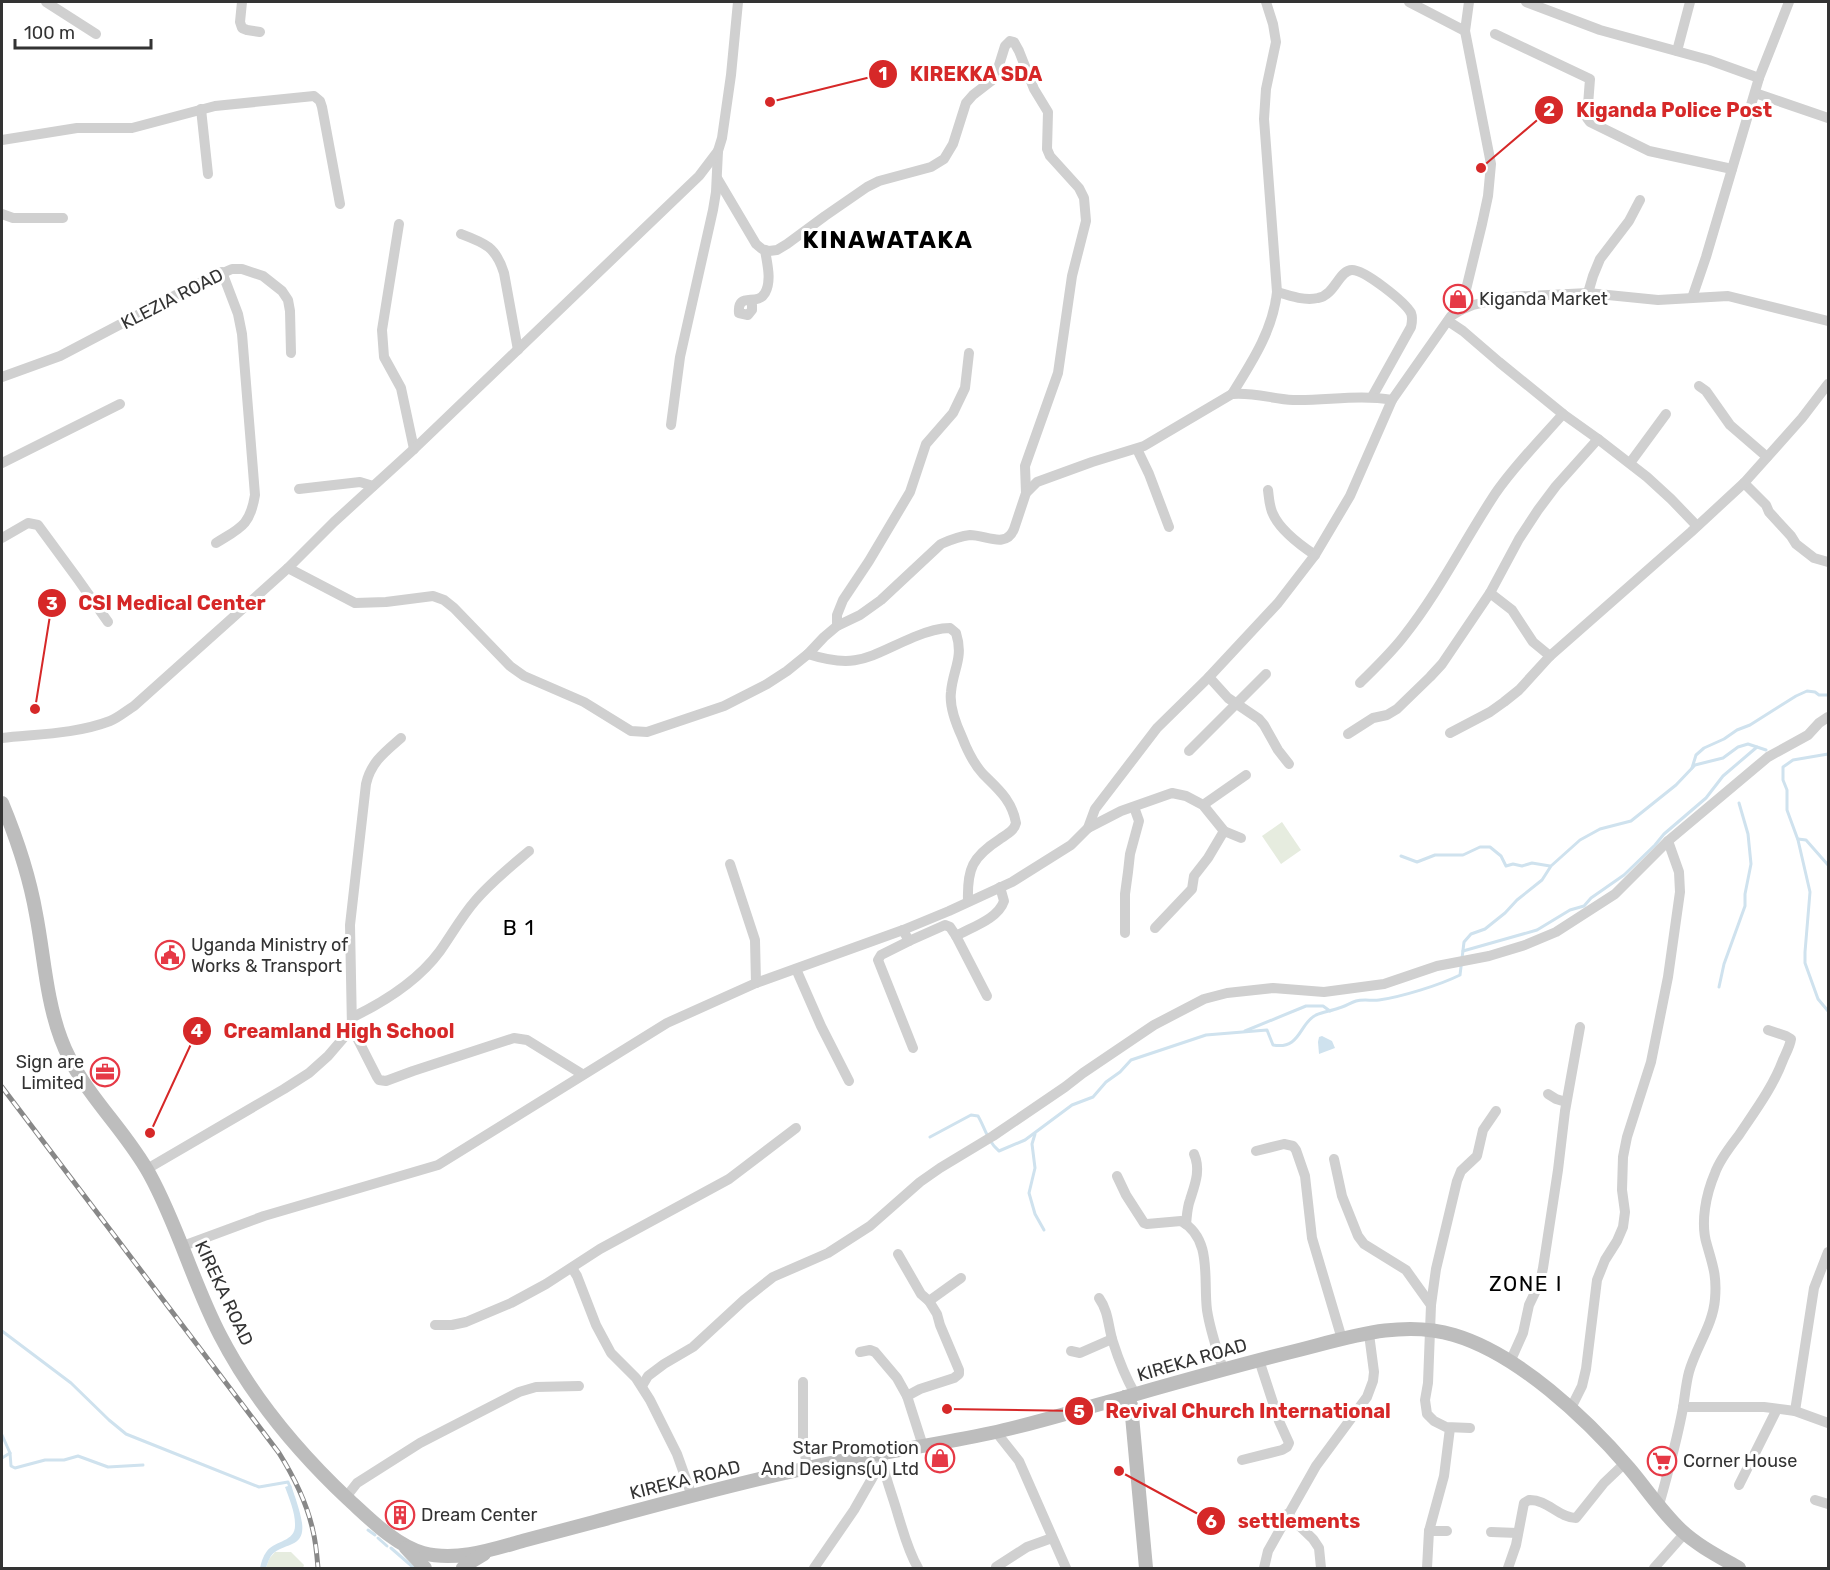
<svg xmlns="http://www.w3.org/2000/svg" width="1830" height="1570" font-family="Rubik,sans-serif">
<style>
.green{fill:#e6ecdf}
.water{fill:#cfe2ee}
.lines{fill:none;stroke-linecap:round;stroke-linejoin:round}
.stream{stroke:#cfe2ee;stroke-width:3}
.street{stroke:#d0d0d0;stroke-width:10}
.secondary{stroke:#bdbdbd;stroke-width:14}
.rail-casing{stroke:#888;stroke-width:5}
.rail{stroke:#fff;stroke-width:3;stroke-dasharray:9;stroke-linecap:butt}
.labels{text-anchor:middle;dominant-baseline:central;stroke-width:6;stroke-linejoin:round;paint-order:stroke}
.street-label{font-size:18px;fill:#333;stroke:#fff}
.poi-label{font-size:18px;fill:#333;stroke:#fff;text-anchor:start}
.quarter-label{font-size:21px;letter-spacing:1.5px;fill:#000;stroke:#fff}
.district-label{font-size:24px;font-weight:bold;letter-spacing:1.5px;fill:#000;stroke:#fff}
.leader{fill:none;stroke:#d62828;stroke-width:2}
.callout-dot{fill:#d62828;stroke:#fff;stroke-width:2}
.mark-label{font-size:18px;text-anchor:middle;font-weight:bold;fill:#fff}
.callout-label{font-size:20px;text-anchor:middle;font-weight:bold;fill:#d62828;stroke:#fff;stroke-width:6;stroke-linejoin:round;paint-order:stroke}
</style>
<rect width="100%" height="100%" fill="#fff"/>
<g class="green">
<polygon points="1282,822 1301,850 1281,864 1262,836"/>
<polygon points="275,1552 291,1552 304,1565 303,1568 266,1568 269,1559"/>
</g>
<g class="water">
<polygon points="1322,1036 1332,1041 1335,1048 1319,1054 1318,1042 1319,1037"/>
<path d="M291,1485C295,1497 300,1510 302,1523C305,1546 288,1543 275,1552C270,1555 268,1562 266,1568H260C261,1563 263,1556 267,1551C276,1540 296,1542 295,1524C295,1512 289,1498 285,1487Z"/>
</g>
<g class="lines">
<g class="stream">
<polyline points="1828,754 1793,760 1783,767 1783,780 1787,790 1787,810 1798,840 1810,892 1805,952 1805,963 1818,999 1828,1011"/>
<polyline points="1692,768 1696,755 1704,748 1724,739 1737,730 1750,725 1796,696 1807,691 1815,692 1819,695 1828,695"/>
<polyline points="1798,839 1806,840 1828,865"/>
<polyline points="1401,856 1417,862 1435,855 1463,855 1480,847 1490,847 1501,856 1506,866 1513,864 1522,866 1532,863 1550,866"/>
<polyline points="1463,951 1537,930 1570,910 1584,906 1591,898 1624,875 1655,845 1664,834 1706,798 1723,776 1757,747"/>
<polyline points="1719,987 1724,964 1745,906 1745,894 1751,864 1748,834 1739,803"/>
<polyline points="1245,1031 1306,1006 1323,1006 1330,1011"/>
<polyline points="1035,1134 1032,1144 1035,1168 1029,1193 1035,1214 1044,1230"/>
<path d="M930,1137L971,1115L978,1116C985,1128 988,1142 999,1151L1025,1140L1072,1105L1093,1097L1106,1082L1120,1072L1131,1060L1206,1035L1267,1030L1273,1045C1301,1050 1299,1023 1316,1015C1323,1012 1331,1011 1339,1008C1344,1007 1350,1003 1356,1001C1363,999 1372,1001 1379,1000C1401,997 1440,985 1460,975L1464,942L1471,934L1485,929L1505,913L1517,900L1542,880L1551,866L1580,840L1600,829L1631,821L1676,785L1695,765L1723,758L1738,747L1748,744L1766,750"/>
<polyline points="2,1331 71,1383 109,1420 126,1434 259,1487 288,1482 290,1487"/>
<polyline points="2,1435 10,1453 11,1466 15,1468 45,1460 64,1460 78,1456 108,1467 143,1465"/>
<polyline points="2,1458 10,1453"/>
<polyline points="368,1530 375,1535"/>
<polyline points="378,1538 387,1546"/>
<polyline points="391,1548 414,1568"/>
</g>
<g class="street">
<polyline points="46,2 96,34"/>
<polyline points="242,2 240,22 242,28 247,30 260,32"/>
<polyline points="1409,2 1465,31"/>
<polyline points="1526,2 1600,30 1709,60 1759,78"/>
<polyline points="1495,34 1590,79 1587,118 1590,122 1649,151 1732,169"/>
<polyline points="1677,51 1690,2"/>
<polyline points="1755,93 1828,118"/>
<polyline points="201,109 208,174"/>
<polyline points="2,140 77,128 132,128 215,106 314,96 320,101 322,107 340,204"/>
<polyline points="717,178 756,244 762,249 769,251 777,250 787,244 825,216 867,187 879,181 931,167 944,159 953,144 966,103 973,95 995,78 1005,46 1010,41 1014,42 1019,51 1034,89 1048,112 1047,149 1050,156 1079,188 1084,198 1086,221 1072,276 1058,373 1025,466 1026,493"/>
<polyline points="2,214 13,218 63,218"/>
<polyline points="399,224 382,330 384,357 401,388 414,449"/>
<path d="M461,234C485,243 496,247 504,273L518,350"/>
<path d="M1277,292C1290,296 1305,301 1318,298C1335,295 1339,270 1352,270C1365,270 1405,302 1411,313C1413,318 1412,322 1411,327L1372,397"/>
<polyline points="1588,293 1593,276 1600,259 1629,221 1640,200"/>
<polyline points="1692,298 1706,257 1759,78 1789,2"/>
<path d="M752,301V310L748,315L739,313C737,291 757,307 765,293C772,281 767,263 765,250"/>
<polyline points="1461,310 1482,224 1488,196 1491,164 1465,31 1469,2"/>
<polyline points="1448,321 1463,331 1499,362 1563,414 1598,439 1647,477 1671,499 1697,526"/>
<polyline points="2,377 60,356 197,284 232,269 242,269 263,276 282,291 288,300 290,311 291,353"/>
<polyline points="1699,386 1706,391 1730,425 1767,457"/>
<path d="M1232,394C1252,362 1273,330 1277,292L1264,119L1266,89L1276,42L1273,24L1266,2"/>
<polyline points="671,425 680,357 713,210 716,192 718,151"/>
<polyline points="1137,449 1149,474 1169,527"/>
<polyline points="2,463 120,404"/>
<polyline points="1630,463 1666,414"/>
<polyline points="1744,483 1766,505 1769,512 1791,536 1796,544 1814,558 1828,562"/>
<polyline points="299,489 360,482 373,486"/>
<path d="M1268,490C1269,497 1269,506 1273,514C1280,530 1300,545 1315,555"/>
<polyline points="2,538 28,523 38,525 77,578 108,622"/>
<path d="M216,543C240,528 250,526 255,495L242,334L238,314L222,272"/>
<path d="M288,568L355,603L386,602L433,596L444,600L454,608L510,666L524,676L584,702L631,731L647,732L724,706L767,684L787,671L808,654L824,637L837,626L860,615L881,600L941,544C950,540 960,536 970,535C986,535 1006,549 1014,529L1026,493L1037,482L1092,462L1144,446L1232,394C1253,392 1273,399 1293,400C1326,401 1359,394 1392,400L1451,316L1461,310L1473,305L1508,297L1588,293L1658,300L1728,296L1828,321"/>
<polyline points="1490,593 1512,610 1533,642 1550,656"/>
<polyline points="837,626 837,615 843,600 869,561 910,492 926,444 953,413 965,388 969,353"/>
<path d="M808,654C858,670 869,656 914,637C926,632 937,628 950,628L956,633C964,658 953,669 951,692C949,707 956,724 962,737C967,750 973,763 983,774C998,789 1012,800 1016,823C1014,831 1007,834 1000,839C972,857 967,869 968,901"/>
<polyline points="1209,677 1228,698 1259,719 1264,725 1278,750 1289,764"/>
<path d="M1360,683C1375,668 1391,653 1404,636C1439,592 1464,541 1495,494C1515,465 1540,440 1563,414"/>
<polyline points="1450,733 1490,712 1504,702 1519,690 1550,656 1691,532 1744,483 1802,418 1828,384"/>
<polyline points="1348,734 1373,718 1387,715 1397,709 1430,677 1442,664 1490,593 1519,539 1538,510 1556,486 1598,439"/>
<path d="M2,738C37,734 76,734 110,721C118,718 126,711 134,706L288,568L334,522L414,449L699,176L718,151L722,138L731,75L738,2"/>
<path d="M401,738C385,752 371,762 366,784L350,925L352,1028L377,1077L379,1080L386,1081L413,1071L514,1038L527,1040L582,1074"/>
<polyline points="1189,751 1266,674"/>
<polyline points="1203,805 1246,775"/>
<polyline points="1088,828 1121,811 1172,793 1186,796 1203,805 1224,831 1241,838"/>
<polyline points="730,864 755,940 756,983"/>
<polyline points="1155,928 1192,889 1194,876 1208,858 1224,831"/>
<polyline points="903,930 909,941 881,955 878,960 913,1048"/>
<polyline points="1125,933 1125,894 1128,872 1130,854 1139,821 1134,807"/>
<path d="M956,936C972,927 998,919 1004,901L1000,887"/>
<polyline points="909,941 945,925 950,927 956,936 987,996"/>
<polyline points="796,969 821,1026 849,1081"/>
<path d="M353,1017C386,1001 418,981 440,951C452,934 462,916 475,901C491,882 510,867 529,851"/>
<polyline points="1548,1094 1556,1099 1566,1102"/>
<polyline points="1256,1151 1284,1144 1293,1146 1296,1150 1305,1176 1312,1238 1342,1339"/>
<polyline points="1334,1159 1342,1196 1358,1236 1364,1244 1406,1270 1431,1305 1428,1383 1425,1400 1427,1414 1434,1421 1446,1427 1470,1428"/>
<polyline points="147,1169 284,1089 309,1073 328,1056 352,1028"/>
<path d="M1117,1176L1126,1195L1144,1223L1147,1224L1181,1221C1213,1239 1203,1279 1207,1310C1210,1330 1217,1350 1223,1369"/>
<path d="M1186,1224C1187,1216 1187,1208 1190,1200C1195,1184 1201,1170 1194,1154"/>
<polyline points="183,1246 264,1216 438,1165 667,1023 756,983 903,930 949,911 1012,882 1071,845 1088,828 1095,809 1157,728 1209,677 1278,603 1315,555 1350,496 1392,400"/>
<polyline points="898,1254 921,1294 929,1301 937,1314 940,1325 959,1370 959,1374 954,1378 920,1389 907,1396 923,1446"/>
<polyline points="572,1268 577,1276 596,1325 611,1353 636,1378 650,1400 677,1454 692,1496"/>
<path d="M1099,1298C1109,1312 1108,1327 1113,1342C1119,1361 1126,1378 1135,1394"/>
<polyline points="929,1301 961,1278"/>
<polyline points="1431,1305 1436,1269 1457,1181 1461,1171 1477,1156 1483,1130 1496,1111"/>
<polyline points="435,1325 452,1325 466,1322 511,1303 546,1284 600,1249 729,1179 796,1128"/>
<polyline points="1071,1351 1080,1353 1112,1339"/>
<polyline points="860,1352 870,1350 875,1352 897,1378 907,1396"/>
<polyline points="1510,1362 1523,1333 1529,1305 1540,1282 1543,1268 1558,1170 1565,1111 1580,1027"/>
<polyline points="803,1382 803,1439 807,1468"/>
<polyline points="642,1386 648,1376 664,1364 693,1347 744,1300 773,1277 828,1253 870,1226 920,1182 940,1168 993,1136 1065,1087 1083,1073 1154,1025 1204,999 1227,993 1273,988 1324,992 1384,984 1437,966 1489,956 1525,945 1556,932 1615,894 1668,841 1768,757 1808,735 1819,723 1828,717"/>
<polyline points="1683,1407 1764,1407 1795,1411 1828,1423"/>
<polyline points="1571,1408 1582,1386 1586,1369 1597,1280 1605,1260 1617,1241 1623,1227 1625,1212 1622,1190 1623,1157 1627,1137 1651,1062 1668,977 1680,892 1679,872 1668,841"/>
<polyline points="1795,1411 1814,1288 1828,1252"/>
<polyline points="996,1432 1019,1461 1066,1568"/>
<path d="M883,1458L882,1461C886,1480 893,1497 898,1515C904,1534 908,1551 918,1568"/>
<polyline points="1242,1460 1282,1450 1287,1447 1289,1443 1279,1421 1259,1360"/>
<polyline points="1739,1485 1777,1409"/>
<polyline points="346,1497 357,1483 420,1443 519,1392 536,1387 579,1386"/>
<polyline points="1815,1500 1828,1504"/>
<path d="M1659,1505C1668,1473 1677,1440 1683,1408C1685,1395 1686,1383 1689,1372C1696,1347 1713,1325 1715,1299C1717,1276 1713,1266 1707,1245C1700,1223 1706,1194 1715,1173C1720,1159 1730,1147 1739,1135C1755,1111 1773,1087 1783,1060C1786,1053 1790,1046 1791,1039L1786,1036L1768,1030"/>
<polyline points="1287,1514 1313,1539 1319,1548 1321,1568"/>
<polyline points="1429,1531 1444,1476 1450,1428"/>
<polyline points="1491,1532 1518,1533"/>
<polyline points="996,1567 1027,1547 1052,1538"/>
<polyline points="814,1568 854,1510 882,1461"/>
<polyline points="1264,1568 1268,1551 1316,1466 1367,1397 1373,1381 1374,1372 1369,1334"/>
<polyline points="1427,1568 1429,1531 1447,1531"/>
<path d="M1508,1568L1516,1545L1524,1503L1529,1500C1547,1499 1559,1518 1576,1518L1604,1483L1625,1463"/>
<polyline points="1654,1568 1685,1533"/>
</g>
<g class="secondary">
<path d="M2,803C17,839 29,874 36,914C44,955 46,999 61,1039C80,1091 124,1127 150,1175C178,1226 193,1283 220,1335C252,1397 297,1451 348,1499C370,1519 395,1545 423,1553C457,1562 494,1549 526,1540C549,1534 571,1528 594,1522C665,1503 736,1483 808,1468C869,1454 930,1446 991,1433C1033,1424 1074,1411 1115,1400C1175,1383 1234,1366 1295,1351C1347,1338 1401,1319 1454,1335C1518,1354 1586,1418 1629,1468C1646,1488 1661,1511 1681,1530C1698,1546 1720,1557 1739,1568"/>
<polyline points="1125,1397 1131,1405 1146,1568"/>
<polyline points="406,1548 425,1568"/>
<polyline points="463,1568 469,1563 484,1554"/>
</g>
<g class="rail-casing">
<path id="rail" d="M2,1087L279,1453C294,1477 307,1503 313,1531C316,1543 317,1556 318,1568"/>
</g>
<use href="#rail" class="rail"/>
</g>
<defs>
<g id="shop-ring" transform="scale(1.5)"><circle r="9.5" fill="#fff" stroke="#e63946" stroke-width="1.5"/><path d="M-5-2.5h2.3a2.7 3.5 0 0 1 5.4 0H5L5.5 6h-11ZM-1.5-2.5h3a1.5 2.3 0 0 0-3 0Z" fill="#e63946"/></g>
<g id="civic-ring" transform="scale(1.5)"><circle r="9.5" fill="#fff" stroke="#e63946" stroke-width="1.5"/><path d="M-.6-6.5H3V-4.5H.6V-3L4-1V1h2V6H-6V1h2V-1L-.6-3ZM-1.2 2.5V6h2.4V2.5Z" fill="#e63946"/></g>
<g id="office-ring" transform="scale(1.5)"><circle r="9.5" fill="#fff" stroke="#e63946" stroke-width="1.5"/><path d="M-6-3h4V-5.5h4V-3h4V5H-6ZM-1-4.5V-3h2v-1.5ZM-6 0V1H6V0Z" fill="#e63946"/></g>
<g id="supermarket-ring" transform="scale(1.5)"><circle r="9.5" fill="#fff" stroke="#e63946" stroke-width="1.5"/><path d="M-6-5.5h2.5l.6 2H6L4.5 2H-2.5L-4.4-4H-6ZM-1.5 3.2a1.3 1.3 0 1 0 .1 0ZM3 3.2a1.3 1.3 0 1 0 .1 0Z" fill="#e63946"/></g>
<g id="building-ring" transform="scale(1.5)"><circle r="9.5" fill="#fff" stroke="#e63946" stroke-width="1.5"/><path d="M-4-6H4V6H1V3H-1V6H-4ZM-2.5-4.3h1.7v1.8h-1.7ZM.8-4.3h1.7v1.8H.8ZM-2.5-1h1.7V.8h-1.7ZM.8-1h1.7V.8H.8Z" fill="#e63946"/></g>
</defs>
<g fill-rule="evenodd">
<use href="#shop-ring" x="1458" y="299"/>
<use href="#civic-ring" x="170" y="955"/>
<use href="#office-ring" x="105" y="1072"/>
<use href="#shop-ring" x="940" y="1458"/>
<use href="#supermarket-ring" x="1662" y="1461"/>
<use href="#building-ring" x="400" y="1515"/>
</g>
<g class="labels">
<g class="street-label">
<text transform="translate(172 299) rotate(-27)">KLEZIA ROAD</text>
<text transform="translate(224 1293) rotate(65)">KIREKA ROAD</text>
<text transform="translate(1192 1360) rotate(-16)">KIREKA ROAD</text>
<text transform="translate(685 1480) rotate(-14)">KIREKA ROAD</text>
</g>
<g class="poi-label">
<text x="1479" y="299">Kiganda Market</text>
<text x="191" y="945">Uganda Ministry of<tspan x="191" dy="21">Works &amp; Transport</tspan></text>
<text x="84" y="1062" text-anchor="end">Sign are<tspan x="84" dy="21">Limited</tspan></text>
<text x="919" y="1448" text-anchor="end">Star Promotion<tspan x="919" dy="21">And Designs(u) Ltd</tspan></text>
<text x="1683" y="1461">Corner House</text>
<text x="421" y="1515">Dream Center</text>
</g>
<g class="quarter-label">
<text x="519" y="927">B 1</text>
<text x="1526" y="1283">ZONE I</text>
</g>
<g class="district-label">
<text x="888" y="240">KINAWATAKA</text>
</g>
</g>
<path class="leader" d="M770 102L883 74M1481 168L1549 110M35 709L52 603M150 1133L197 1031M947 1409L1079 1411M1119 1471L1211 1521"/>
<g class="callout-dot">
<circle cx="770" cy="102" r="6"/>
<circle cx="1481" cy="168" r="6"/>
<circle cx="35" cy="709" r="6"/>
<circle cx="150" cy="1133" r="6"/>
<circle cx="947" cy="1409" r="6"/>
<circle cx="1119" cy="1471" r="6"/>
<circle cx="883" cy="74" r="15"/>
<circle cx="1549" cy="110" r="15"/>
<circle cx="52" cy="603" r="15"/>
<circle cx="197" cy="1031" r="15"/>
<circle cx="1079" cy="1411" r="15"/>
<circle cx="1211" cy="1521" r="15"/>
</g>
<g class="mark-label">
<text x="883" y="80">1</text>
<text x="1549" y="116">2</text>
<text x="52" y="610">3</text>
<text x="197" y="1037">4</text>
<text x="1079" y="1418">5</text>
<text x="1211" y="1528">6</text>
</g>
<g class="callout-label">
<text x="976" y="81">KIREKKA SDA</text>
<text x="1674" y="117">Kiganda Police Post</text>
<text x="172" y="610">CSI Medical Center</text>
<text x="339" y="1038">Creamland High School</text>
<text x="1248" y="1418">Revival Church International</text>
<text x="1299" y="1528">settlements</text>
</g>
<rect width="1830" height="1570" fill="none" stroke="#333333" stroke-width="6"/>
<path d="M15 39v9h136v-9" fill="none" stroke="#333333" stroke-width="3"/>
<text x="24" y="39" font-size="18" fill="#333333" stroke="#ffffff" stroke-width="4.5" paint-order="stroke">100 m</text>
</svg>
